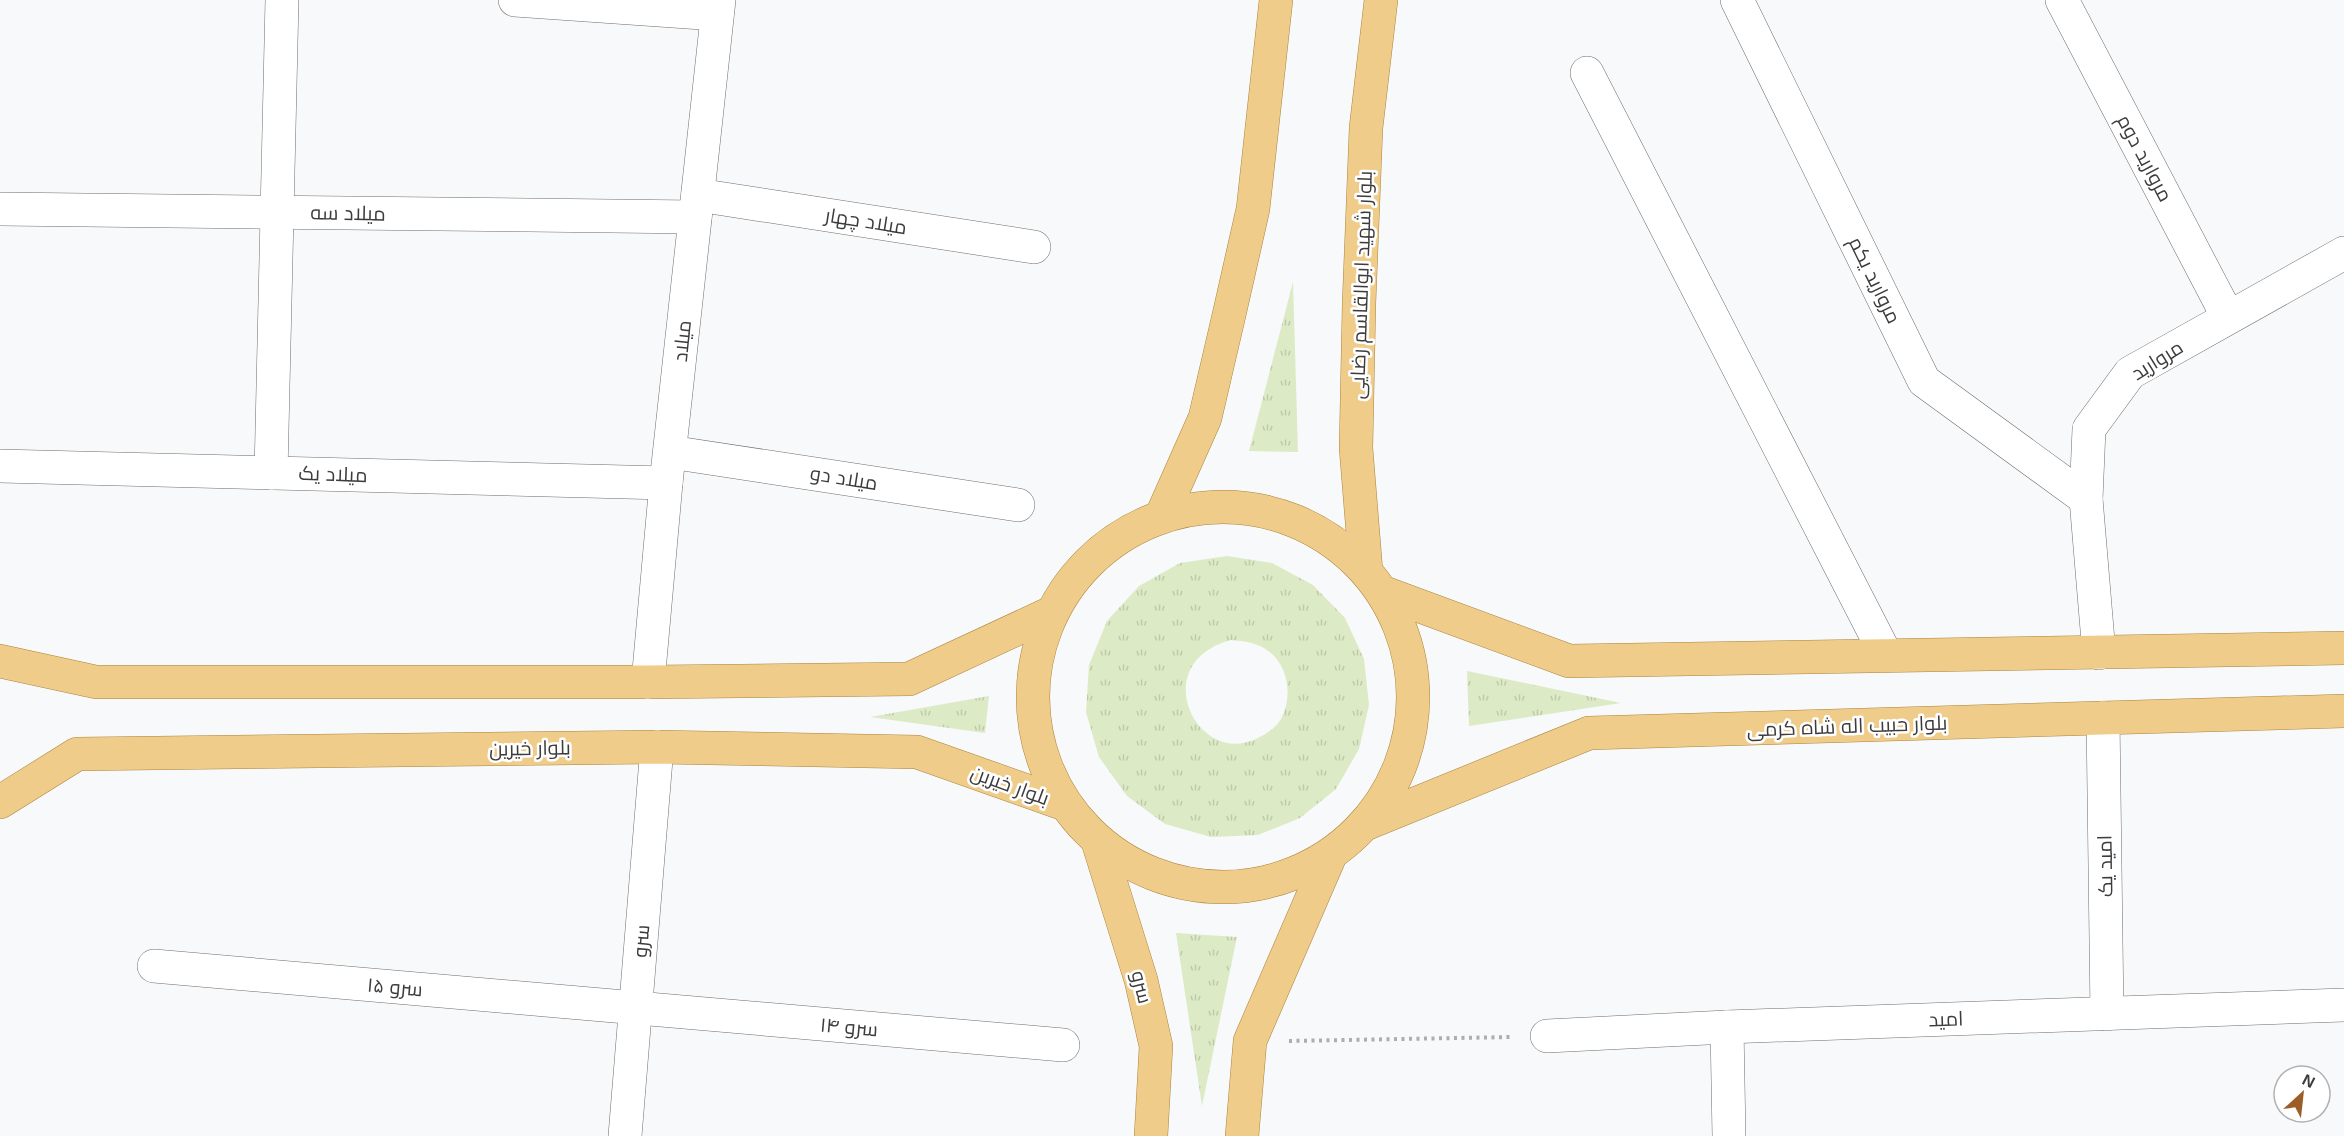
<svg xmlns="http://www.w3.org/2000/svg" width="2344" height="1136" font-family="Helvetica,Cairo,sans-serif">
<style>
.grass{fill:url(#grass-tufts);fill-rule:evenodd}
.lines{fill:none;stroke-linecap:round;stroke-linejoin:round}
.minor-casing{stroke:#6d6e6f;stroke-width:34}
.major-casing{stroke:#aa843c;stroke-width:34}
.path{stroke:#acadae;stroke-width:4;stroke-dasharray:3 4.5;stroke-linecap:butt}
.minor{stroke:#fff;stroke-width:33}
.major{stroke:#f0cc8a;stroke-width:33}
.labels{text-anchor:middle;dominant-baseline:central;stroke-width:5;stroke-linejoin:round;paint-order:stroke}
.street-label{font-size:20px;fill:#3c3c3c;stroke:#fff}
</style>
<defs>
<pattern id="grass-tufts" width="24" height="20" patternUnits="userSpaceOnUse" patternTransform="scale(1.5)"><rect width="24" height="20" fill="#ddeac6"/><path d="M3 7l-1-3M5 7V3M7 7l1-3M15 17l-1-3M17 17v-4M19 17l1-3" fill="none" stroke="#bfcaab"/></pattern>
</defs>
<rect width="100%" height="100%" fill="#f8f9fa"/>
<g class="grass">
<polygon points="1293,282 1298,452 1249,451"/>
<path d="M1227,556L1272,563L1313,585L1345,618L1364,659L1369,705L1359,749L1336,789L1300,818L1258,835L1211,837L1165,824L1127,796L1099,757L1086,712L1089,665L1107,621L1139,586L1180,563ZM1231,640C1242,641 1252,642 1262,647C1288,660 1294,695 1281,719C1275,729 1266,734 1256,739C1196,767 1146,663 1231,640Z"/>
<polygon points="1467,671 1621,703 1469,726"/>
<polygon points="989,696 985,733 870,717"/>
<polygon points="1176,933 1237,937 1202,1106"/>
</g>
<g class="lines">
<g class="minor-casing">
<g id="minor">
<polyline points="515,0 717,14"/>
<polyline points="1737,0 1924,381 2086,499"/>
<polyline points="2062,0 2228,317"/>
<polyline points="1587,73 1886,655"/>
<polyline points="698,195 1034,247"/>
<polyline points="0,209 695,217"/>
<polyline points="670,452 1018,505"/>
<polyline points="0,466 666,483"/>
<polyline points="271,473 282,0"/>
<polyline points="2099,653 2086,499 2089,429 2130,373 2344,253"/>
<polyline points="648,682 666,483 719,0"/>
<polyline points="2103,718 2107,1014"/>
<polyline points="154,966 1063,1045"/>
<polyline points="1727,1027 1729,1136"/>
<polyline points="1547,1036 1727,1027 2344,1005"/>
<polyline points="625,1136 657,747"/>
</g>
</g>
<g class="major-casing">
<g id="major">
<circle cx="1223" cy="697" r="190"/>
<polyline points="1161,517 1205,418 1229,315 1253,209 1276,0"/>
<polyline points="1366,571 1356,448 1359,304 1366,128 1381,0"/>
<polyline points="1382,592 1569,661 2344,648"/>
<polyline points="0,661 96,682 648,682 909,679 1051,613"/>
<polyline points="0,802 77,754 657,747 917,752 1064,804"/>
<polyline points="1368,823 1589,733 2344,711"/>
<polyline points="1098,842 1141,980 1156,1046 1151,1136"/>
<polyline points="1242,1136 1250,1041 1330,856"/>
</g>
</g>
<polyline class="path" points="1289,1041 1513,1037"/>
<use href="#minor" class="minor"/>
<use href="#major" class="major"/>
</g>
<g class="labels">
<g class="street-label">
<text transform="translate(2145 158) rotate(62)">مروارید دوم</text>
<text transform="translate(348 213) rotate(1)">میلاد سه</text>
<text transform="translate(866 221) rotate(9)">میلاد چهار</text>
<text transform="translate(1875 280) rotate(64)">مروارید یکم</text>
<text transform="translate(1361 285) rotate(-88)">بلوار شهید ابوالقاسم رضایی</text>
<text transform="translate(682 341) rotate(-84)">میلاد</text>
<text transform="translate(2157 360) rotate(-32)">مروارید</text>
<text transform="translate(333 474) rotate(2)">میلاد یک</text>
<text transform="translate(844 478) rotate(9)">میلاد دو</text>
<text transform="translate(1847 726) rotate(-2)">بلوار حبیب اله شاه کرمی</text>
<text transform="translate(530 748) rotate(-1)">بلوار خیرین</text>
<text transform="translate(1010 785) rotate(20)">بلوار خیرین</text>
<text transform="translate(2105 866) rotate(-91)">امید یک</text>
<text transform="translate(641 941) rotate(-85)">سرو</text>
<text transform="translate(395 987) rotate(5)">سرو ۱۵</text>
<text transform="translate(1142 987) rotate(76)">سرو</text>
<text transform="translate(1946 1019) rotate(-2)">امید</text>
<text transform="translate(849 1027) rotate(5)">سرو ۱۴</text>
</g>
</g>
<g transform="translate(2302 1094) rotate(27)"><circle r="28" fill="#ffffff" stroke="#b1b1b1" stroke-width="1.5"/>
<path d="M0-4.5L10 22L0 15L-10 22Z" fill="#9d5d26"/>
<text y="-9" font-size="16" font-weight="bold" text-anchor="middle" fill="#3c3c3c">N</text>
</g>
</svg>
